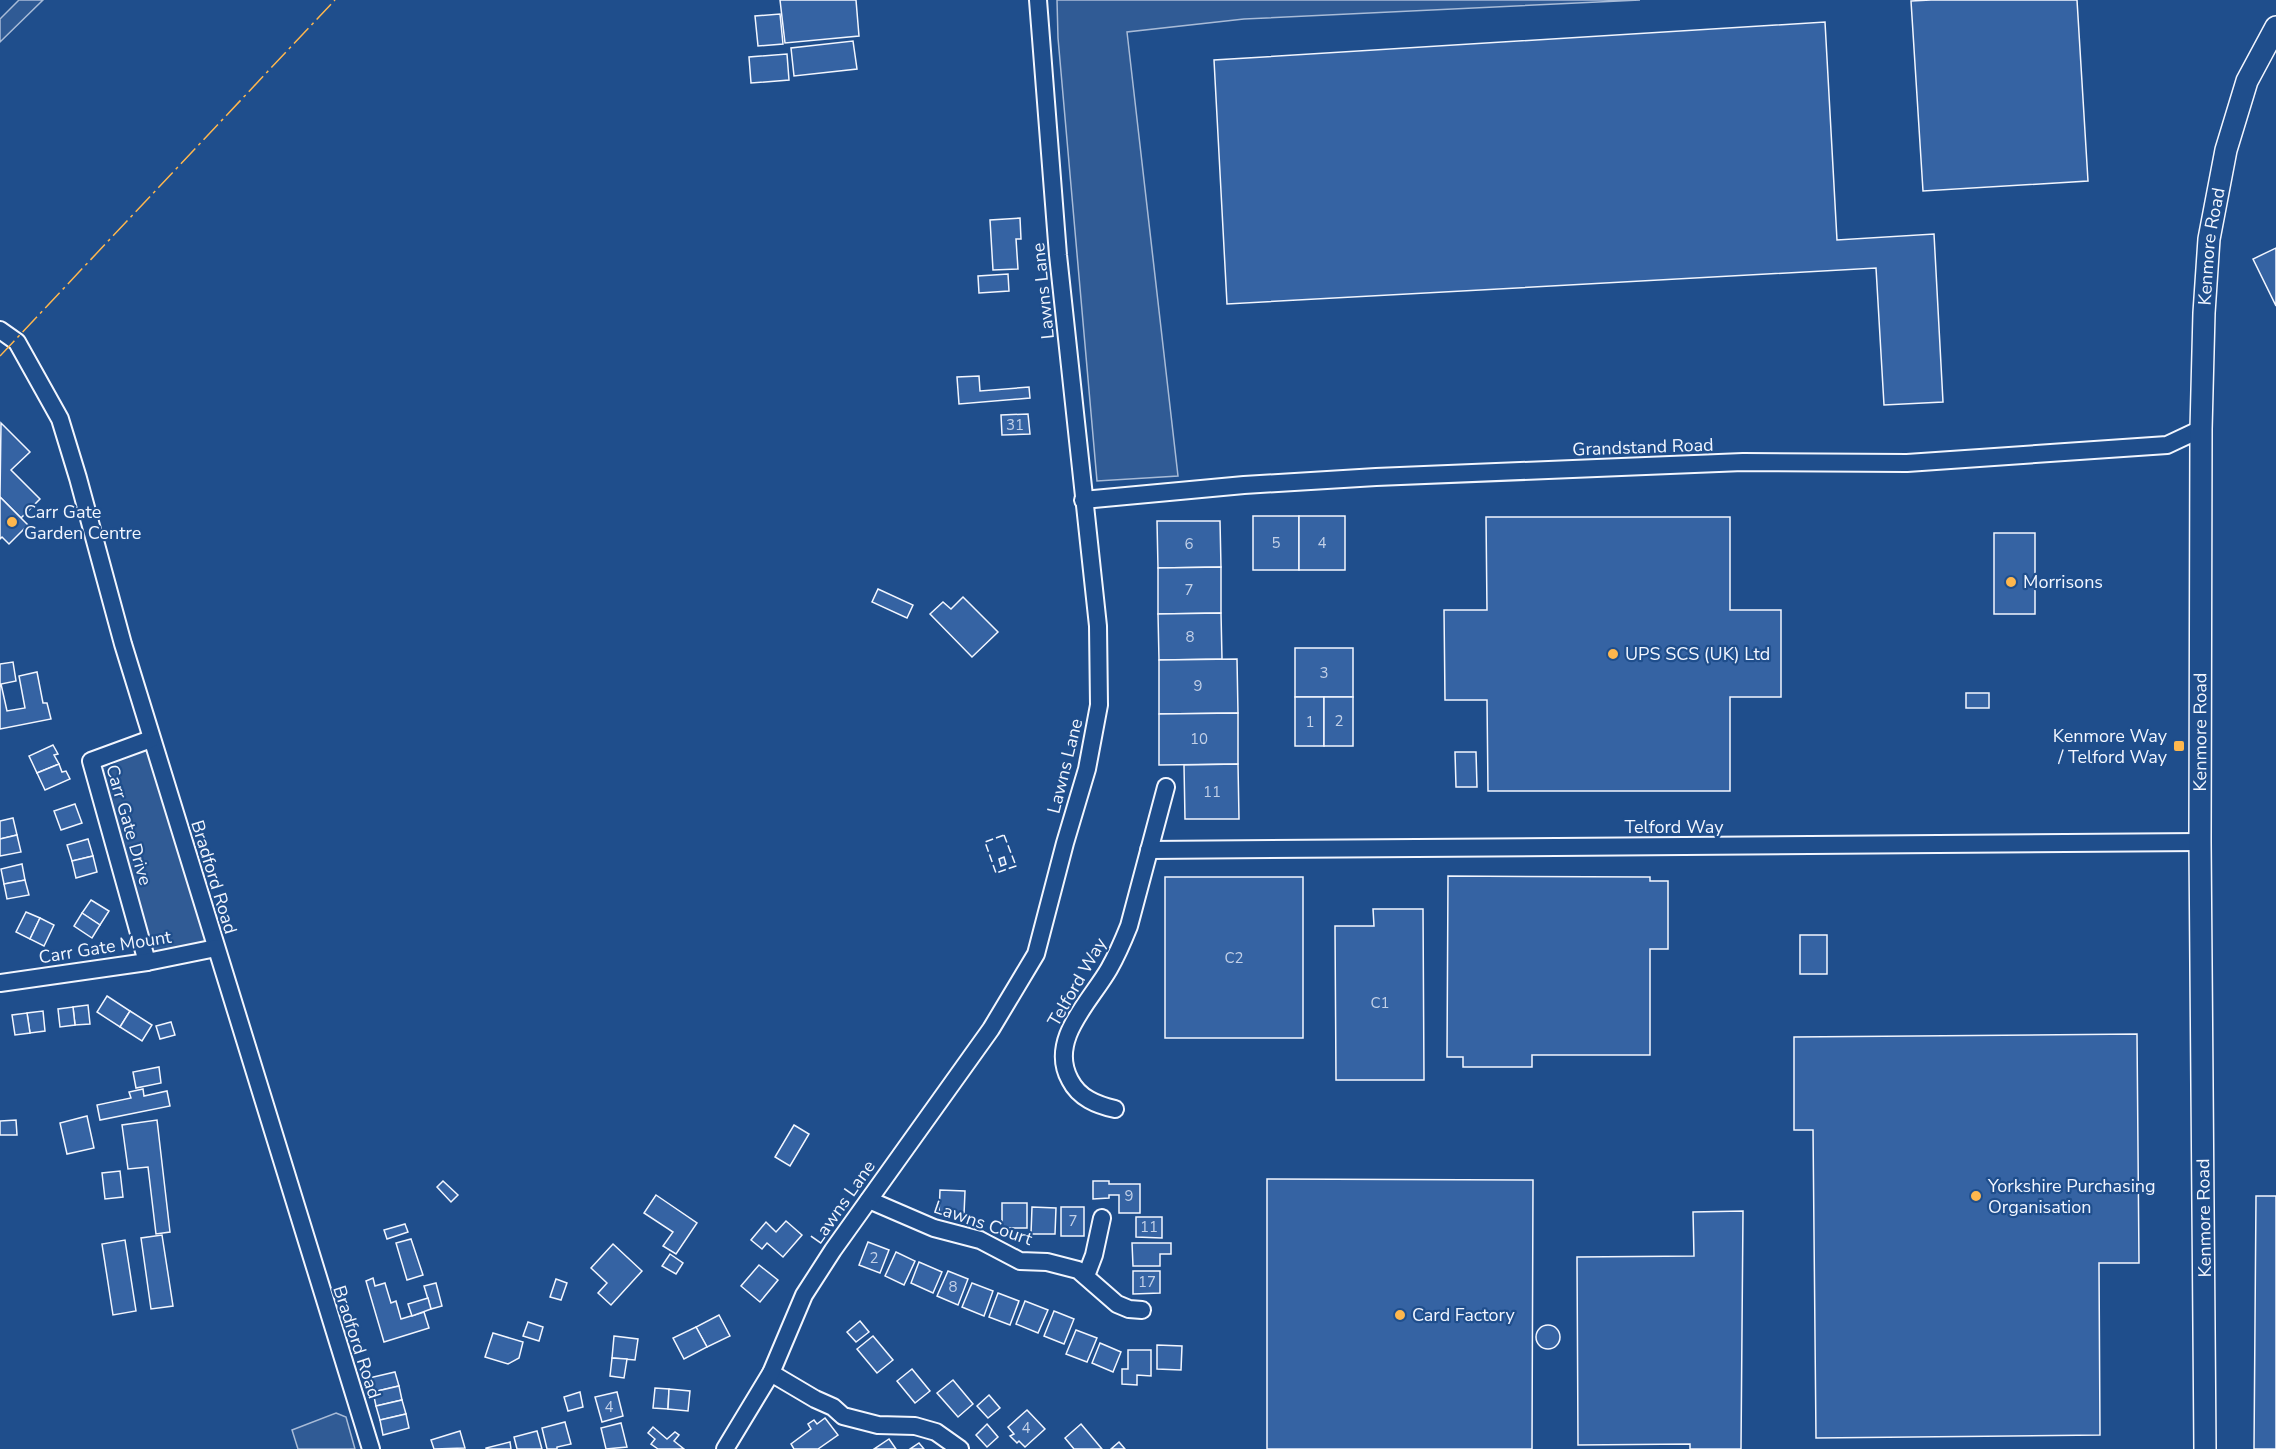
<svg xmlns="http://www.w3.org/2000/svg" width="2276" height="1449" font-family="'Nunito Sans',sans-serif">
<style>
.built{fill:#305b95;stroke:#a8bbd7;stroke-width:1.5}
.building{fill:#3563a3;stroke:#f2f6ff;stroke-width:1.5}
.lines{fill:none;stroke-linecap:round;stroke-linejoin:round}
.minor-casing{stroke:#f2f6ff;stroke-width:20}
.tertiary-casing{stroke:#f2f6ff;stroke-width:24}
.minor{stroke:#1f4e8c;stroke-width:16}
.tertiary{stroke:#1f4e8c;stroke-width:21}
.fence{stroke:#f2f6ff;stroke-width:1.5;stroke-dasharray:8 3;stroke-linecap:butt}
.power{stroke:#ffb74d;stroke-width:1.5;stroke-dasharray:21 4.5 3 4.5;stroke-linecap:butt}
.poi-dot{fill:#ffb74d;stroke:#1f4e8c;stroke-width:2}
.labels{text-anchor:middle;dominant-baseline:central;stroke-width:4.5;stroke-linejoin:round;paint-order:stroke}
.number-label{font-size:15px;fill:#c3d1e8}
.street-label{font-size:18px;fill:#f2f6ff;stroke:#1f4e8c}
.poi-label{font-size:18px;fill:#f2f6ff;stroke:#1f4e8c;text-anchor:start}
</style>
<rect width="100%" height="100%" fill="#1f4e8c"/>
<g class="built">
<polygon points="19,0 43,0 0,42 0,19"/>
<polygon points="1057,0 1640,0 1244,19 1127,32 1178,476 1097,481 1058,38"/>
<polygon points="151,739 216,948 147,962 91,761"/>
<polygon points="336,1413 346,1417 355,1449 298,1449 292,1430"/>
</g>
<g class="building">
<polygon points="780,0 856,0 859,36 785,43"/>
<polygon points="1931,0 2077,0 2088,181 1923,191 1911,1"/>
<polygon points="780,14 783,44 758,46 755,16"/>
<polygon points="1825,22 1837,240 1934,234 1943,402 1884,405 1876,268 1227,304 1214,60"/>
<polygon points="853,41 857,69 794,76 791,48"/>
<polygon points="787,54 789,80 751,83 749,57"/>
<polygon points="1020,218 1021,239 1016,239 1018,269 993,270 990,220"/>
<polygon points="2276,248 2276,306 2253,259"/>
<polygon points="1008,274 1009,291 979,293 978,276"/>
<polygon points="979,376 980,391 1029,387 1030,398 959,404 957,377"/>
<polygon points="1028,414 1030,434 1002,435 1001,415"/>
<polygon points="1,423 30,452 11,470 40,499 21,518 0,497"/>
<polygon points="0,497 28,525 9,544 2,537 0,539"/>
<rect x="1253" y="516" width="46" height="54"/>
<rect x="1299" y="516" width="46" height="54"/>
<polygon points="1486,517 1730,517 1730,610 1781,610 1781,697 1730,697 1730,791 1488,791 1487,700 1445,700 1444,610 1487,610"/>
<polygon points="1157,521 1220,521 1221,567 1158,568"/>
<rect x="1994" y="533" width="41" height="81"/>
<polygon points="1221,567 1221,613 1158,614 1158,568"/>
<polygon points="878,589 913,605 907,618 872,602"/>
<polygon points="963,597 998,632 972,657 930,614 943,602 951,609"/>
<polygon points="1221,613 1222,659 1159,660 1158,614"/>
<rect x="1295" y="648" width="58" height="49"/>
<polygon points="1237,659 1238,713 1159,714 1159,660"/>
<polygon points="13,662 16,681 1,684 7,711 25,708 19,676 37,672 43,703 47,703 51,719 0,729 0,664"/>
<rect x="1966" y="693" width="23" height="15"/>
<rect x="1295" y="697" width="29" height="49"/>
<rect x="1324" y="697" width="29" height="49"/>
<polygon points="1238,713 1238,764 1159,765 1159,714"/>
<polygon points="53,745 58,754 54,755 59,764 37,773 29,756"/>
<polygon points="1455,752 1476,752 1477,787 1456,787"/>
<polygon points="59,764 62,772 66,771 70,779 45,790 37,773"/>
<polygon points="1238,764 1239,819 1185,819 1184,765"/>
<polygon points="75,804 82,823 61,830 54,811"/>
<polygon points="13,818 17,835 0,839 0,821"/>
<polygon points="17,835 21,852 0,856 0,839"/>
<polygon points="88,839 93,856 72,861 67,845"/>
<polygon points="93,856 97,872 76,878 72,861"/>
<polygon points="1004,857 1006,864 1001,866 999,859"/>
<polygon points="22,864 25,880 4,884 1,869"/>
<polygon points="1448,876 1650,877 1650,881 1668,881 1668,949 1650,949 1650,1055 1532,1055 1532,1067 1463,1067 1463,1057 1447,1057"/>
<rect x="1165" y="877" width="138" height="161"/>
<polygon points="25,880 29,895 7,899 4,884"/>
<polygon points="91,900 109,911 100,925 82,913"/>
<polygon points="1373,909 1423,909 1424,1080 1336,1080 1335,926 1374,926"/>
<polygon points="26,912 40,918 30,939 16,932"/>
<polygon points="82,913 100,925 92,938 74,926"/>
<polygon points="40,918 54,925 44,946 30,939"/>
<rect x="1800" y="935" width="27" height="39"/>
<polygon points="107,996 130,1011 120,1027 97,1012"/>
<polygon points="88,1005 90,1024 75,1025 73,1007"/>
<polygon points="73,1007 75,1025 60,1027 58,1009"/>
<polygon points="43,1011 45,1031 30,1033 27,1013"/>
<polygon points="130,1011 152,1025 142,1041 120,1027"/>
<polygon points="27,1013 30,1033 15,1035 12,1015"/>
<polygon points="171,1022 175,1035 160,1039 156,1026"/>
<polygon points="2137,1034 2139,1263 2099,1263 2100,1435 1816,1438 1813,1130 1794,1130 1794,1037"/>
<polygon points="159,1067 161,1083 136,1088 133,1072"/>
<polygon points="143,1089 144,1096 167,1091 170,1106 100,1120 97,1105 131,1098 129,1092"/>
<polygon points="87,1116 94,1148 67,1154 60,1123"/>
<polygon points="16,1120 17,1135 0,1135 0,1121"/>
<polygon points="157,1120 170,1232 156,1234 148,1167 128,1169 122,1125"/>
<polygon points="794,1125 809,1134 790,1166 775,1157"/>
<polygon points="120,1171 123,1197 105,1199 102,1173"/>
<polygon points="1267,1179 1533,1180 1532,1449 1267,1449"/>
<polygon points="443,1181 458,1195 451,1202 437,1187"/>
<polygon points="1093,1181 1109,1181 1109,1184 1140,1184 1140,1213 1119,1213 1119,1195 1109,1195 1109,1198 1093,1199"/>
<polygon points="940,1190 965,1191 964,1215 939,1215"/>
<polygon points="656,1195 697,1223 676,1254 663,1246 673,1232 644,1213"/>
<polygon points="2256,1196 2276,1196 2276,1449 2254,1449"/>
<rect x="1002" y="1203" width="25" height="25"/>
<polygon points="1032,1207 1056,1208 1055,1234 1031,1234"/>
<rect x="1061" y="1207" width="23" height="29"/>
<polygon points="1743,1211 1741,1449 1690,1449 1690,1444 1578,1445 1577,1257 1694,1256 1693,1212"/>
<polygon points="1136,1217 1162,1217 1162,1238 1136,1237"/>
<polygon points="786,1221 802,1235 783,1257 767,1243 762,1249 751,1240 766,1222 776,1232"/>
<polygon points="405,1224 408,1232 387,1239 384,1230"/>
<polygon points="162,1235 173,1306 151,1309 141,1238"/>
<polygon points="411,1239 423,1275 407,1280 396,1243"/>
<polygon points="125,1240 136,1311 113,1315 102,1244"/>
<polygon points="868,1242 889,1250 880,1273 859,1265"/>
<polygon points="1132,1243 1171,1243 1171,1254 1160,1254 1160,1266 1133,1266"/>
<polygon points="613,1244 642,1271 611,1305 598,1293 607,1283 591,1268"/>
<polygon points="896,1252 915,1261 904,1285 885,1276"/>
<polygon points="670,1254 683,1263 676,1274 662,1266"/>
<polygon points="919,1262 942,1272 933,1293 911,1283"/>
<polygon points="759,1265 778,1280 760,1302 741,1286"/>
<polygon points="948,1271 968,1279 958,1305 937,1296"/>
<polygon points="1133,1271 1160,1271 1160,1293 1133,1294"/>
<polygon points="373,1278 375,1286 385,1283 391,1303 396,1301 401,1319 424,1312 429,1328 384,1342 366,1281"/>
<polygon points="556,1279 567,1283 561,1300 550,1297"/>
<polygon points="436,1283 442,1306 431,1309 424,1286"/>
<polygon points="972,1283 993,1291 984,1316 962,1307"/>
<polygon points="998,1293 1019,1301 1010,1325 989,1317"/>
<polygon points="428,1298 431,1309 412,1316 408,1304"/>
<polygon points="1025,1301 1048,1310 1038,1333 1016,1324"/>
<polygon points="1054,1311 1074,1319 1064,1344 1044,1336"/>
<polygon points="719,1315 730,1336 707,1347 696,1327"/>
<polygon points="860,1321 869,1332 856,1342 847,1332"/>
<polygon points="528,1322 543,1327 539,1341 523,1336"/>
<circle cx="1548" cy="1337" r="12"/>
<polygon points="696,1327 707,1347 684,1359 673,1338"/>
<polygon points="1076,1330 1097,1338 1087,1362 1066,1354"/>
<polygon points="493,1333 523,1342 519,1358 508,1364 485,1357"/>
<polygon points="614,1336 638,1339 635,1360 612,1358"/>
<polygon points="873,1336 893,1360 877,1373 857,1349"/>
<polygon points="1100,1343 1121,1352 1113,1372 1092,1363"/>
<polygon points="1157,1345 1182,1346 1181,1370 1157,1369"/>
<polygon points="1128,1350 1151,1350 1151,1376 1137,1375 1137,1385 1122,1384 1122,1369 1128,1369"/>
<polygon points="612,1358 627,1359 624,1378 610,1376"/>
<polygon points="912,1369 930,1391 915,1403 897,1381"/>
<polygon points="395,1372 399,1386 373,1392 369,1378"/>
<polygon points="953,1380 973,1404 958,1417 937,1393"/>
<polygon points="399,1386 402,1400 376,1406 373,1392"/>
<polygon points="655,1388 669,1389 668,1409 653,1408"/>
<polygon points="669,1389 690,1391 688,1411 668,1409"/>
<polygon points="580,1392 583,1407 568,1411 564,1397"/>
<polygon points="617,1392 623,1416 602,1422 595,1397"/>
<polygon points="989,1395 1000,1408 988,1418 977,1406"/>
<polygon points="402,1400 406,1414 380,1420 376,1406"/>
<polygon points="1027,1410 1045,1429 1025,1447 1019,1441 1017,1443 1010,1436 1014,1434 1008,1427"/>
<polygon points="406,1414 409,1428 383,1435 380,1420"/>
<polygon points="825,1418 838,1435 818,1449 794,1449 791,1444 811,1429 808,1424 814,1420 817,1424"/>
<polygon points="565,1422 571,1444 557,1447 557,1449 547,1449 542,1428"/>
<polygon points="621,1423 627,1447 606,1449 601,1428"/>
<polygon points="987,1424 998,1437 987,1447 976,1435"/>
<polygon points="1081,1424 1102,1449 1074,1449 1065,1438"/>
<polygon points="653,1427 667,1439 675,1432 679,1435 674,1441 684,1449 658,1449 651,1444 655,1439 648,1433"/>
<polygon points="460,1431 465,1448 434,1449 431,1440"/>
<polygon points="537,1431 542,1449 517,1449 514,1437"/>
<polygon points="889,1439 896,1449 874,1449"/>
<polygon points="510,1442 511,1449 486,1449 486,1448"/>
<polygon points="1119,1442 1125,1449 1111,1449"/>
<polygon points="919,1443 924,1449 910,1449"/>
</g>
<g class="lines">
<g class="minor-casing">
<g id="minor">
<polyline points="0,330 17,342 60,419 78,478 123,644 371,1449"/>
<polyline points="1083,500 1244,485 1376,477 1743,462 1907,463 2167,445 2201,429"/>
<polyline points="1149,850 2200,842"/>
<polyline points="147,962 91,761 151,739"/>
<polyline points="0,983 147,962 216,948"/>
<path d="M1115,1109C1097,1105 1079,1098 1070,1080C1048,1040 1090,1002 1109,969C1117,955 1123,941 1129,926L1166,787"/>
<polyline points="869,1200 934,1228 980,1240 1020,1261 1047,1262 1078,1270 1117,1304 1129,1309 1142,1310"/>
<polyline points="1086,1276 1094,1255 1102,1218"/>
<polyline points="771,1373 815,1399 833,1407 843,1416 878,1425 915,1426 936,1432 960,1449"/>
<polyline points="725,1449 771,1373 804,1295 833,1250 991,1029 1036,954 1065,843 1087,769 1099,705 1098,626 1058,255 1038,0"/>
</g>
</g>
<g class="tertiary-casing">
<g id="tertiary">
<path id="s1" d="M2205,1449L2200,842L2201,429L2204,313L2209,239L2226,150L2247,81L2276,27"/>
</g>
</g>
<use href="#minor" class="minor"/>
<use href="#tertiary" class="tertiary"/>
<polygon class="fence" points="1004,835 1016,866 996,873 985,842"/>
<polyline class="power" points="0,356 335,0"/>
</g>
<g class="poi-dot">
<circle cx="12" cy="522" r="6"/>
<circle cx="2011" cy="582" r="6"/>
<circle cx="1613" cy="654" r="6"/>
<rect x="2173" y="740" width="12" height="12" rx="3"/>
<circle cx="1976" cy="1196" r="6"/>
<circle cx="1400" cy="1315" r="6"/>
</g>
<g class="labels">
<g class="number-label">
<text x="1015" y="425">31</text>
<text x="1276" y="543">5</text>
<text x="1322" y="543">4</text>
<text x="1189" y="544">6</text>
<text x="1189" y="590">7</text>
<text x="1190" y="637">8</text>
<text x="1324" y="673">3</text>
<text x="1198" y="686">9</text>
<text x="1339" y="721">2</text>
<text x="1310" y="722">1</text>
<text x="1199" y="739">10</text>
<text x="1212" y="792">11</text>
<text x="1234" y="958">C2</text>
<text x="1380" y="1003">C1</text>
<text x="1129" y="1196">9</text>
<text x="1073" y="1221">7</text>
<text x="1149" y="1227">11</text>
<text x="874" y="1258">2</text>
<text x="1147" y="1282">17</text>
<text x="953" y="1287">8</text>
<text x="609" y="1407">4</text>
<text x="1026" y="1428">4</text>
</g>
<g class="street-label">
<text stroke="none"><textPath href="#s1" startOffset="1203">Kenmore Road</textPath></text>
<text transform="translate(1043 291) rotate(-96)">Lawns Lane</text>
<text transform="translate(1643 447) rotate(-2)">Grandstand Road</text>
<text stroke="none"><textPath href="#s1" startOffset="717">Kenmore Road</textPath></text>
<text transform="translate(1065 766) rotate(-76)">Lawns Lane</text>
<text transform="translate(129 825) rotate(74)">Carr Gate Drive</text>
<text x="1674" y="827">Telford Way</text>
<text transform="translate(214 877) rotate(73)">Bradford Road</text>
<text transform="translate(105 947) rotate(-9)">Carr Gate Mount</text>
<text transform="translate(1077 982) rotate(-60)">Telford Way</text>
<text transform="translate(843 1202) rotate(-55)">Lawns Lane</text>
<text transform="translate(2204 1218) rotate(-91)">Kenmore Road</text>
<text transform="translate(983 1223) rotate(19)">Lawns Court</text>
<text transform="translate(357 1342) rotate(72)">Bradford Road</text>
</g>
<g class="poi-label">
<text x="24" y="512">Carr Gate<tspan x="24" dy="21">Garden Centre</tspan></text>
<text x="2023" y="582">Morrisons</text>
<text x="1625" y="654">UPS SCS (UK) Ltd</text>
<text x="2167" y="736" text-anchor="end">Kenmore Way<tspan x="2167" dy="21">/ Telford Way</tspan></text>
<text x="1988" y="1186">Yorkshire Purchasing<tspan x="1988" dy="21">Organisation</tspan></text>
<text x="1412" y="1315">Card Factory</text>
</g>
</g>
</svg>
